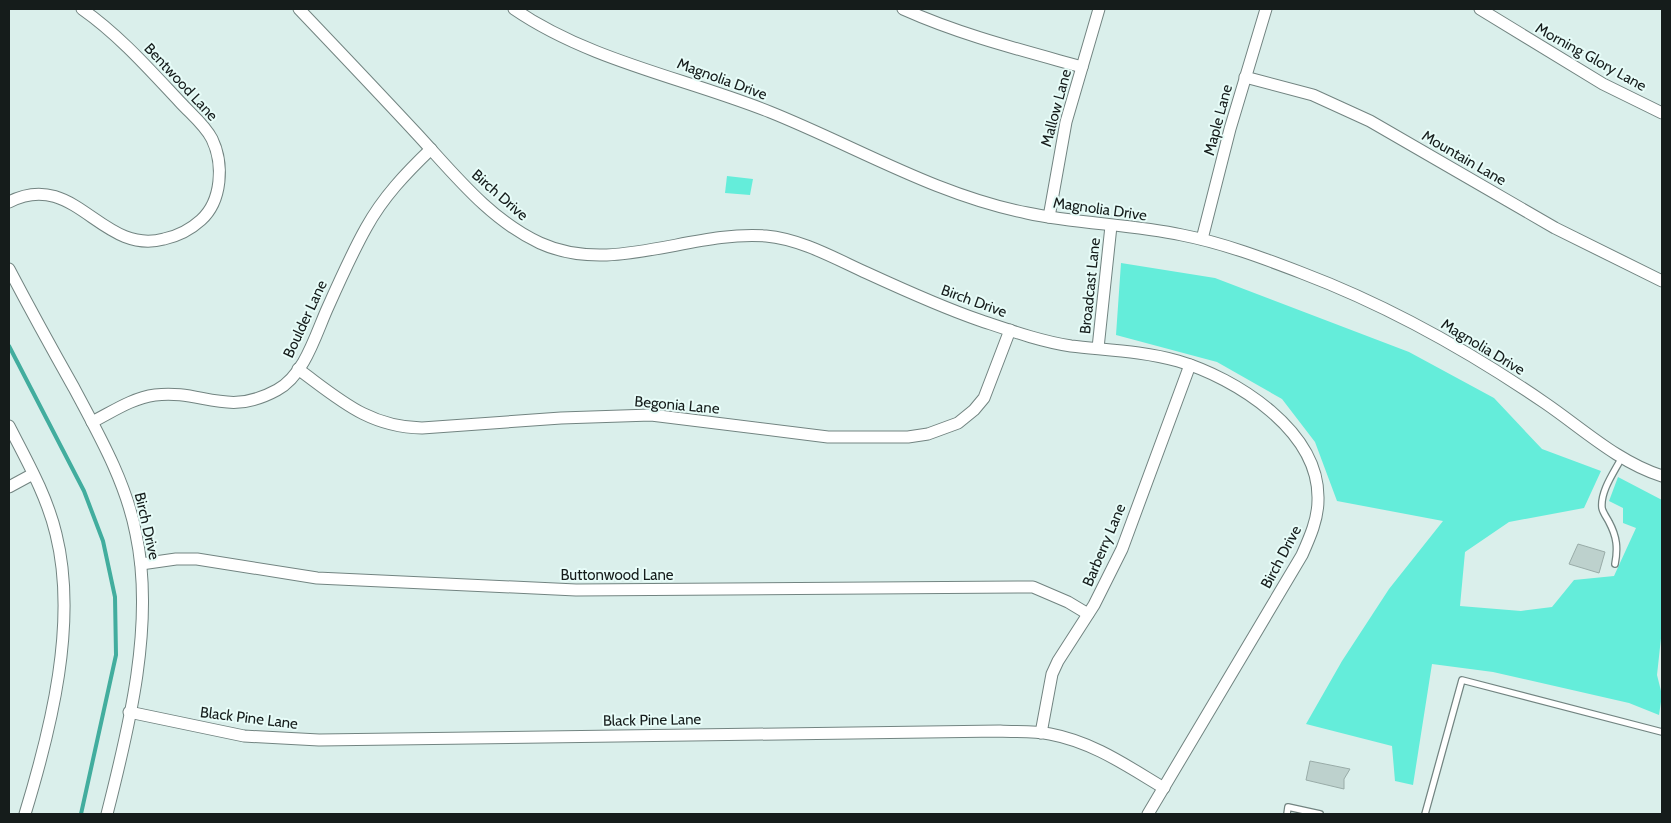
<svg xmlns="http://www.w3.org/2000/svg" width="1671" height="823" font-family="Cabin,sans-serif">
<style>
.green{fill:#64edda}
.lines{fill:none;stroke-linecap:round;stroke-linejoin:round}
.stream{stroke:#42ad9e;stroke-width:4}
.building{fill:#bdd1cd;stroke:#99aca8}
.lane-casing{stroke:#728481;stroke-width:8}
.street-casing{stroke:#728481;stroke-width:13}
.lane{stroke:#fff;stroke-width:5.5}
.street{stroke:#fff;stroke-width:11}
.labels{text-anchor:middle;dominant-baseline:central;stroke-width:4;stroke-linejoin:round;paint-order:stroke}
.street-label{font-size:15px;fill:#151c1b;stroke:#e7fcf8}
</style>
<rect width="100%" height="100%" fill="#daefeb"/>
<g class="green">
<polygon points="727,176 753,179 750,195 725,193"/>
<polygon points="1121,263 1215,278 1409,352 1494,398 1542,449 1601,471 1584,508 1509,522 1465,552 1460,606 1521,611 1552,607 1574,580 1614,576 1636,528 1623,523 1623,508 1609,501 1618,477 1662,500 1662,629 1657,675 1662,695 1659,715 1629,703 1493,672 1432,664 1413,785 1395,781 1392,746 1306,724 1342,661 1389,589 1443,521 1337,501 1315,442 1282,399 1217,362 1116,335"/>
</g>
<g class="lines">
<polyline class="stream" points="9,346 84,491 103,541 115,597 116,655 81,814"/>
</g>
<g class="building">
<polygon points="1578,544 1605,552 1599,573 1569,564"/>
<polygon points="1310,761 1350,769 1344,779 1344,789 1306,780"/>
</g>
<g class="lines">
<g class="lane-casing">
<g id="lane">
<path d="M1615,564C1618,548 1617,537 1609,522C1607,518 1603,513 1602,508C1600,491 1615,471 1622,457"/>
<polyline points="1287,814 1288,807 1320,814"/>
<polyline points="1425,814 1462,680 1662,732"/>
</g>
</g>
<g class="street-casing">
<g id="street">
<path d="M299,9C339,51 378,92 417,134C454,174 490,220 540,243C612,276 691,230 766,236C801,239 836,259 867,273C904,290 941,307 979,320C1009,330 1039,341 1071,346C1106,350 1143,351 1178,361C1236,378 1320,431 1318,500C1318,519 1310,537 1302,555L1148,814"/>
<path d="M514,9C590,61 685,78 770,112C855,146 936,195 1027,213C1078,224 1131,224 1182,235C1223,243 1263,258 1302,273C1389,306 1469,351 1545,403C1583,429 1618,462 1662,476"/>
<path d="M903,9C961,35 1021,50 1082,67"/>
<polyline points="1480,9 1603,84 1662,113"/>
<polyline points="1245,77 1313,95 1370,121 1555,228 1662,281"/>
<path d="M9,202C75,168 101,256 164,239C178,236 190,230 201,220C222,201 224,164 212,139C205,125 191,114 180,102C149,69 119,35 82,9"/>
<polyline points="1049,217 1066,122 1099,9"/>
<polyline points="1202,239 1230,129 1266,9"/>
<path d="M9,269C30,309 52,349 74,388C99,435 126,482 136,534C155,623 129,728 107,814"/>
<polyline points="1098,348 1111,226"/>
<path d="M298,369C339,399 368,427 422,428L561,418L651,415L828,437H908L928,434L958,423L974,410L984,398L1010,330"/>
<path d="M92,422C112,412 132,398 155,395C202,389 226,418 277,390C305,375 316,333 328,307C340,280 352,253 366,228C383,197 406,173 431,149"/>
<path d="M9,426C27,461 47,496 56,534C78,622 51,729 25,814"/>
<polyline points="9,487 33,474"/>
<polyline points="141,564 176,559 197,559 317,578 576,590 1033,587 1068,602 1088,614"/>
<path d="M129,712L244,736L319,740L1000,731C1016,732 1034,731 1050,734C1093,742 1127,766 1164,788"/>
<polyline points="1041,733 1052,674 1058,661 1094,605 1122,549 1190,365"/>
</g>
</g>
<use href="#lane" class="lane"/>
<use href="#street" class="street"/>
</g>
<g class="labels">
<g class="street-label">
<text transform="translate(1591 57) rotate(29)">Morning Glory Lane</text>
<text transform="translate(722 79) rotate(20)">Magnolia Drive</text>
<text transform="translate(181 82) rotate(47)">Bentwood Lane</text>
<text transform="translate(1056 108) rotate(-75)">Mallow Lane</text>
<text transform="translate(1218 120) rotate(-75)">Maple Lane</text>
<text transform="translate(1464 158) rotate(30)">Mountain Lane</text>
<text transform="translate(500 195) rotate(41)">Birch Drive</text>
<text transform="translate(1100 209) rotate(8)">Magnolia Drive</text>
<text transform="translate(1090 286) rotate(-84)">Broadcast Lane</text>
<text transform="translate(974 301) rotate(20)">Birch Drive</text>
<text transform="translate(305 319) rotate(-65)">Boulder Lane</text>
<text transform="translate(1483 347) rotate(31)">Magnolia Drive</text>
<text transform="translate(677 405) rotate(5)">Begonia Lane</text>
<text transform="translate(147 526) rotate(77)">Birch Drive</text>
<text transform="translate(1104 545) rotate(-67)">Barberry Lane</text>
<text transform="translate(1281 557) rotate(-62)">Birch Drive</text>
<text x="617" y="575">Buttonwood Lane</text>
<text transform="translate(249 718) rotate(7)">Black Pine Lane</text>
<text transform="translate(652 720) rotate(-1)">Black Pine Lane</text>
</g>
</g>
<rect width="1671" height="823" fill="none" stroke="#151c1b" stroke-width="20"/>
</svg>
